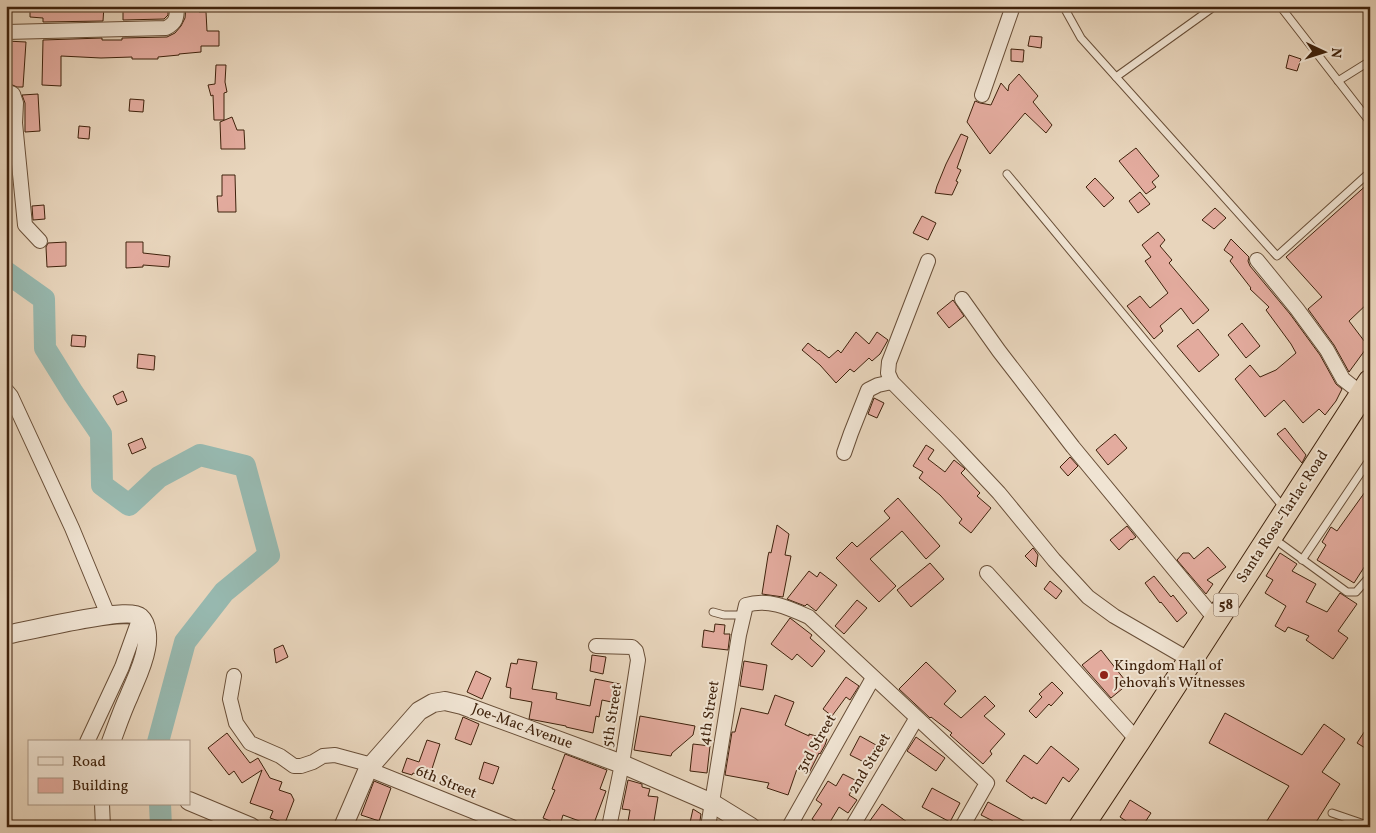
<svg xmlns="http://www.w3.org/2000/svg" width="1376" height="833" font-family="Vollkorn,serif">
<style>
.lines{fill:none;stroke-linecap:round;stroke-linejoin:round}
.river{stroke:#97b9b0;stroke-width:22}
.building{fill:#e3ab9e;stroke:#3f220c}
.service-casing{stroke:#694f38;stroke-width:9}
.minor-casing{stroke:#694f38;stroke-width:16}
.tertiary-casing{stroke:#694f38;stroke-width:20}
.trunk-casing{stroke:#3f220c;stroke-width:26}
.service{stroke:#f0e4d3;stroke-width:7}
.minor{stroke:#f0e4d3;stroke-width:14}
.tertiary{stroke:#f0e4d3;stroke-width:18}
.trunk{stroke:#e8d5bc;stroke-width:24}
.poi-dot{fill:#8f2418;stroke:#f0e4d3;stroke-width:2}
.labels{text-anchor:middle;dominant-baseline:central;stroke-width:4;stroke-linejoin:round;paint-order:stroke}
.shield{fill:#f0e4d3;stroke:#745c48;stroke-width:1}
.shield-label{font-size:14px;font-weight:bold;fill:#3f220c}
.street-label{font-size:15px;fill:#3f220c;stroke:#f0e4d3}
.poi-label{font-size:15px;fill:#3f220c;stroke:#f0e4d3;text-anchor:start}
</style>
<rect width="100%" height="100%" fill="#e8d5bc"/>
<filter id="stains"><feTurbulence type="fractalNoise" baseFrequency=".004" numOctaves="4"/><feColorMatrix values="0 0 0 0 .2 0 0 0 0 .09 0 0 0 0 .02 0 0 0 .5 -.17"/></filter>
<radialGradient id="worn" r=".72"><stop offset=".6" stop-color="#630" stop-opacity="0"/><stop offset="1" stop-color="#630" stop-opacity=".3"/></radialGradient>
<g class="lines">
<g class="river">
<polyline points="6,272 44,299 45,348 73,393 101,434 102,485 129,505 159,477 200,455 245,466 269,555 224,592 185,642 158,742"/>
<polyline points="160,804 161,827"/>
</g>
</g>
<g class="building">
<polygon points="30,6 104,6 103,21 43,22 43,18 30,17"/>
<polygon points="123,6 168,6 168,15 164,19 123,20"/>
<polygon points="186,6 200,6 199,12 206,12 207,31 219,31 219,46 201,46 201,52 179,54 179,55 158,57 158,59 132,59 132,57 101,58 61,56 61,86 42,85 43,40 102,38 102,40 122,40 122,38 167,37 175,33 181,26 185,18"/>
<polygon points="1030,36 1042,37 1041,48 1028,46"/>
<polygon points="6,41 26,42 23,87 17,87 6,82"/>
<polygon points="1011,49 1024,50 1023,62 1011,61"/>
<polygon points="1289,55 1301,59 1297,71 1286,68"/>
<polygon points="216,65 226,65 225,82 227,92 224,93 224,120 214,120 213,95 211,96 208,85 215,84"/>
<polygon points="1019,74 1038,96 1033,102 1052,125 1046,133 1025,113 990,154 967,122 975,101 980,103 991,105 1001,83 1008,91 1009,85"/>
<polygon points="38,94 40,131 25,132 25,103 22,95"/>
<polygon points="130,99 144,100 143,112 129,111"/>
<polygon points="6,115 6,124 12,180 6,179"/>
<polygon points="232,117 237,130 244,130 245,149 221,149 220,122"/>
<polygon points="79,126 90,127 89,139 78,138"/>
<polygon points="961,134 968,137 957,168 961,170 956,181 958,182 952,195 935,193 937,186 946,164"/>
<polygon points="1136,148 1159,176 1152,182 1156,187 1146,194 1119,161"/>
<polygon points="222,175 235,175 236,212 218,212 217,196 222,196"/>
<polygon points="1095,178 1114,198 1104,207 1086,187"/>
<polygon points="1370,182 1370,301 1349,321 1368,346 1349,372 1334,345 1308,309 1322,297 1286,257"/>
<polygon points="1140,192 1150,204 1138,213 1129,201"/>
<polygon points="44,205 45,219 33,220 32,206"/>
<polygon points="1215,208 1226,218 1214,229 1202,220"/>
<polygon points="922,216 936,223 928,240 913,233"/>
<polygon points="1158,232 1165,240 1160,246 1172,260 1169,263 1209,310 1193,324 1181,308 1160,326 1163,331 1154,339 1127,306 1140,296 1150,308 1168,293 1145,261 1151,257 1142,245"/>
<polygon points="1231,239 1249,257 1248,261 1250,266 1290,314 1320,355 1336,384 1342,389 1336,401 1325,415 1319,409 1303,423 1284,400 1265,417 1235,379 1250,365 1260,377 1276,370 1296,353 1291,344 1266,310 1269,307 1250,289 1251,288 1230,261 1233,257 1224,250"/>
<polygon points="66,242 66,266 47,267 46,247 48,243"/>
<polygon points="126,242 143,242 143,253 170,256 169,267 143,265 143,267 126,268"/>
<polygon points="953,300 964,316 949,328 937,313"/>
<polygon points="1242,323 1260,346 1246,358 1228,335"/>
<polygon points="1198,329 1219,355 1199,372 1177,346"/>
<polygon points="856,332 869,344 877,332 888,340 880,354 872,361 869,358 854,372 850,369 836,383 820,365 802,350 808,343 818,351 819,350 829,358 838,350 841,353"/>
<polygon points="72,335 86,336 85,347 71,346"/>
<polygon points="138,354 155,356 154,370 137,368"/>
<polygon points="123,391 127,401 117,405 113,396"/>
<polygon points="874,398 884,403 877,418 868,414"/>
<polygon points="1285,428 1306,455 1302,463 1277,434"/>
<polygon points="1115,434 1127,448 1108,465 1096,450"/>
<polygon points="142,438 146,448 132,454 128,444"/>
<polygon points="926,445 934,450 928,459 945,472 954,460 964,468 965,469 961,473 980,493 977,496 991,508 971,533 959,523 962,519 940,495 919,478 923,472 913,466"/>
<polygon points="1070,457 1078,466 1068,476 1060,467"/>
<polygon points="1370,485 1370,558 1354,583 1317,560 1326,545 1322,542 1331,527 1337,531"/>
<polygon points="898,498 940,546 926,559 902,531 870,559 896,586 879,602 836,558 852,542 857,547 890,518 884,511"/>
<polygon points="777,525 789,534 785,555 791,556 783,597 762,594 768,556 769,552 771,553"/>
<polygon points="1127,526 1136,537 1132,540 1131,539 1119,550 1110,540"/>
<polygon points="1208,547 1226,567 1207,580 1213,584 1206,594 1177,560 1183,553 1189,553 1194,559"/>
<polygon points="1033,548 1038,555 1036,567 1025,556"/>
<polygon points="1280,553 1297,564 1292,571 1316,584 1306,602 1327,612 1340,593 1357,604 1338,631 1348,638 1333,659 1306,640 1309,636 1288,627 1285,632 1275,626 1286,606 1265,593 1273,580 1266,576"/>
<polygon points="930,563 944,579 911,607 897,590"/>
<polygon points="809,571 817,577 820,572 837,585 816,611 807,604 805,606 787,599"/>
<polygon points="1154,576 1171,597 1173,595 1187,613 1177,622 1161,602 1160,603 1145,583"/>
<polygon points="1050,581 1062,591 1056,599 1044,589"/>
<polygon points="857,600 867,608 844,634 835,626"/>
<polygon points="790,618 812,635 810,638 825,651 812,667 797,654 792,660 771,644"/>
<polygon points="715,624 725,625 724,634 730,634 728,650 702,647 704,630 714,632"/>
<polygon points="283,645 288,657 276,663 274,649"/>
<polygon points="1101,650 1128,684 1111,698 1082,665"/>
<polygon points="592,655 606,657 603,674 590,671"/>
<polygon points="518,659 537,662 532,689 557,693 556,699 590,706 595,679 620,684 616,703 602,700 599,717 596,716 593,733 566,727 566,726 529,719 532,702 510,698 511,688 506,687 511,663 517,664"/>
<polygon points="744,661 767,665 763,690 740,686"/>
<polygon points="926,662 956,691 944,704 961,718 985,696 995,706 984,716 1005,734 990,751 992,754 983,764 950,735 952,733 931,717 930,718 899,689"/>
<polygon points="476,671 491,678 482,699 467,692"/>
<polygon points="846,677 859,686 850,700 846,697 832,716 823,709"/>
<polygon points="1052,682 1063,693 1051,706 1049,704 1036,718 1029,711 1042,697 1039,694"/>
<polygon points="775,695 794,702 785,725 809,736 809,734 827,739 825,745 820,754 819,753 809,773 797,769 788,795 767,788 769,783 725,775 732,732 735,732 741,708 768,714"/>
<polygon points="1225,713 1302,755 1324,724 1345,739 1322,772 1340,784 1313,827 1263,827 1289,786 1209,743"/>
<polygon points="640,716 695,726 693,735 672,753 671,756 634,750"/>
<polygon points="463,717 479,724 471,745 455,739"/>
<polygon points="1370,723 1370,751 1357,743"/>
<polygon points="227,733 250,763 258,758 270,778 282,782 279,790 291,794 294,800 285,823 270,818 273,811 250,803 262,770 242,783 234,771 229,775 208,748"/>
<polygon points="860,736 876,745 866,763 850,755"/>
<polygon points="916,737 945,758 936,771 907,751"/>
<polygon points="427,740 440,744 429,778 413,773 412,775 402,772 407,758 419,762"/>
<polygon points="693,744 710,746 707,773 690,771"/>
<polygon points="1051,746 1079,769 1069,782 1063,777 1046,804 1033,797 1032,799 1006,781 1024,755 1037,764"/>
<polygon points="565,754 607,770 600,789 606,791 593,826 563,815 560,825 543,818 555,790 552,789"/>
<polygon points="484,762 499,767 493,784 479,779"/>
<polygon points="843,774 857,781 849,795 857,800 848,813 839,807 827,827 824,827 812,819 822,804 816,800 828,781 836,786"/>
<polygon points="628,780 642,784 642,787 650,789 648,796 658,797 653,827 627,827 630,810 622,809"/>
<polygon points="374,781 391,788 379,821 361,815"/>
<polygon points="932,788 960,803 950,822 922,807"/>
<polygon points="1130,800 1151,813 1142,827 1135,827 1120,817"/>
<polygon points="988,802 1035,827 990,827 993,821 981,815"/>
<polygon points="882,804 914,827 876,827 869,822"/>
<polygon points="693,809 701,814 699,827 689,827"/>
</g>
<g class="lines">
<g class="service-casing">
<g id="service">
<polyline points="1065,6 1066,11 1081,38 1277,256 1370,172"/>
<polyline points="1280,6 1370,122"/>
<polyline points="1116,77 1215,6"/>
<polyline points="1338,81 1370,61"/>
<polyline points="1007,174 1284,508"/>
<polyline points="1273,538 1347,592 1356,592 1370,576"/>
<polyline points="1302,560 1370,459"/>
<polyline points="713,612 724,615 743,615"/>
<polyline points="1332,813 1370,826"/>
</g>
</g>
<g class="minor-casing">
<g id="minor">
<path d="M6,32L166,28C176,23 177,18 177,6"/>
<polyline points="6,91 13,94 16,103 15,123 25,225 40,241"/>
<polyline points="982,95 1013,6"/>
<polyline points="1257,260 1297,309 1327,350 1343,379 1362,394"/>
<polyline points="928,261 889,362 888,373 892,382 954,445 999,493 1054,560 1088,597 1114,616 1190,660"/>
<polyline points="962,299 999,351 1073,447 1216,620"/>
<polyline points="6,390 11,396 72,528 108,615"/>
<polyline points="844,453 851,433 868,390 878,385 892,382"/>
<polyline points="987,573 1138,741"/>
<polyline points="596,646 632,647 636,651 638,660 622,764 609,827"/>
<polyline points="234,676 230,699 236,723 250,743 280,756 294,766 301,766 313,762 323,756 335,755 372,765"/>
<polyline points="87,742 122,667 140,617"/>
<polyline points="368,769 512,827"/>
<polyline points="102,804 103,827"/>
<path d="M708,827L739,635L746,605C768,598 789,608 809,617L987,783L962,827"/>
<polyline points="789,827 873,678"/>
<polyline points="852,827 916,719"/>
</g>
</g>
<g class="tertiary-casing">
<g id="tertiary">
<path d="M6,635C27,631 128,606 140,617C148,624 148,640 146,649C143,666 135,681 129,696C122,711 117,726 111,742"/>
<polyline points="189,801 251,827"/>
<polyline points="343,827 368,769 419,711 433,703 445,701 462,705 622,764 712,803 751,827"/>
</g>
</g>
<g class="trunk-casing">
<polyline id="trunk" points="1081,827 1138,741 1370,382"/>
</g>
<use href="#service" class="service"/>
<use href="#minor" class="minor"/>
<use href="#tertiary" class="tertiary"/>
<use href="#trunk" class="trunk"/>
</g>
<circle class="poi-dot" cx="1104" cy="675" r="5"/>
<g class="labels">
<rect class="shield" x="1213.5" y="593.5" width="25" height="23" rx="4"/>
<g class="shield-label">
<text x="1226" y="605">58</text>
</g>
<g class="street-label">
<text transform="translate(1283 517) rotate(-57)">Santa Rosa-Tarlac Road</text>
<text transform="translate(710 713) rotate(-81)">4th Street</text>
<text transform="translate(613 716) rotate(-81)">5th Street</text>
<text transform="translate(522 727) rotate(20)">Joe-Mac Avenue</text>
<text transform="translate(817 744) rotate(-60)">3rd Street</text>
<text transform="translate(870 764) rotate(-59)">2nd Street</text>
<text transform="translate(446 783) rotate(22)">6th Street</text>
</g>
<g class="poi-label">
<text x="1114" y="666">Kingdom Hall of<tspan x="1114" dy="17">Jehovah's Witnesses</tspan></text>
</g>
</g>
<rect width="1376" height="833" fill="none" stroke="#e8d5bc" stroke-width="25"/>
<rect x="8" y="8" width="1361" height="818" fill="none" stroke="#3f220c" stroke-width="2.5"/>
<rect x="12" y="12" width="1351" height="808" fill="none" stroke="#3f220c"/>
<rect x="28" y="740" width="162" height="65" fill="#f0e4d3" stroke="#a99683"/>
<rect x="38" y="757" width="25" height="8" fill="#f0e4d3" stroke="#a99683"/>
<text x="72" y="766" font-size="15" fill="#3f220c">Road</text>
<rect x="38" y="778" width="25" height="15" fill="#e3ab9e" stroke="#a99683"/>
<text x="72" y="790" font-size="15" fill="#3f220c">Building</text>
<g transform="translate(1324 52) rotate(94)" stroke="#f0e4d3" stroke-width="4" paint-order="stroke">
<path d="M0-4L9 19L0 12L-9 19Z" fill="#3f220c"/>
<text y="-8" font-size="14" font-weight="bold" text-anchor="middle" fill="#3f220c">N</text>
</g>
<rect width="100%" height="100%" filter="url(#stains)"/>
<rect width="100%" height="100%" fill="url(#worn)"/>
</svg>
